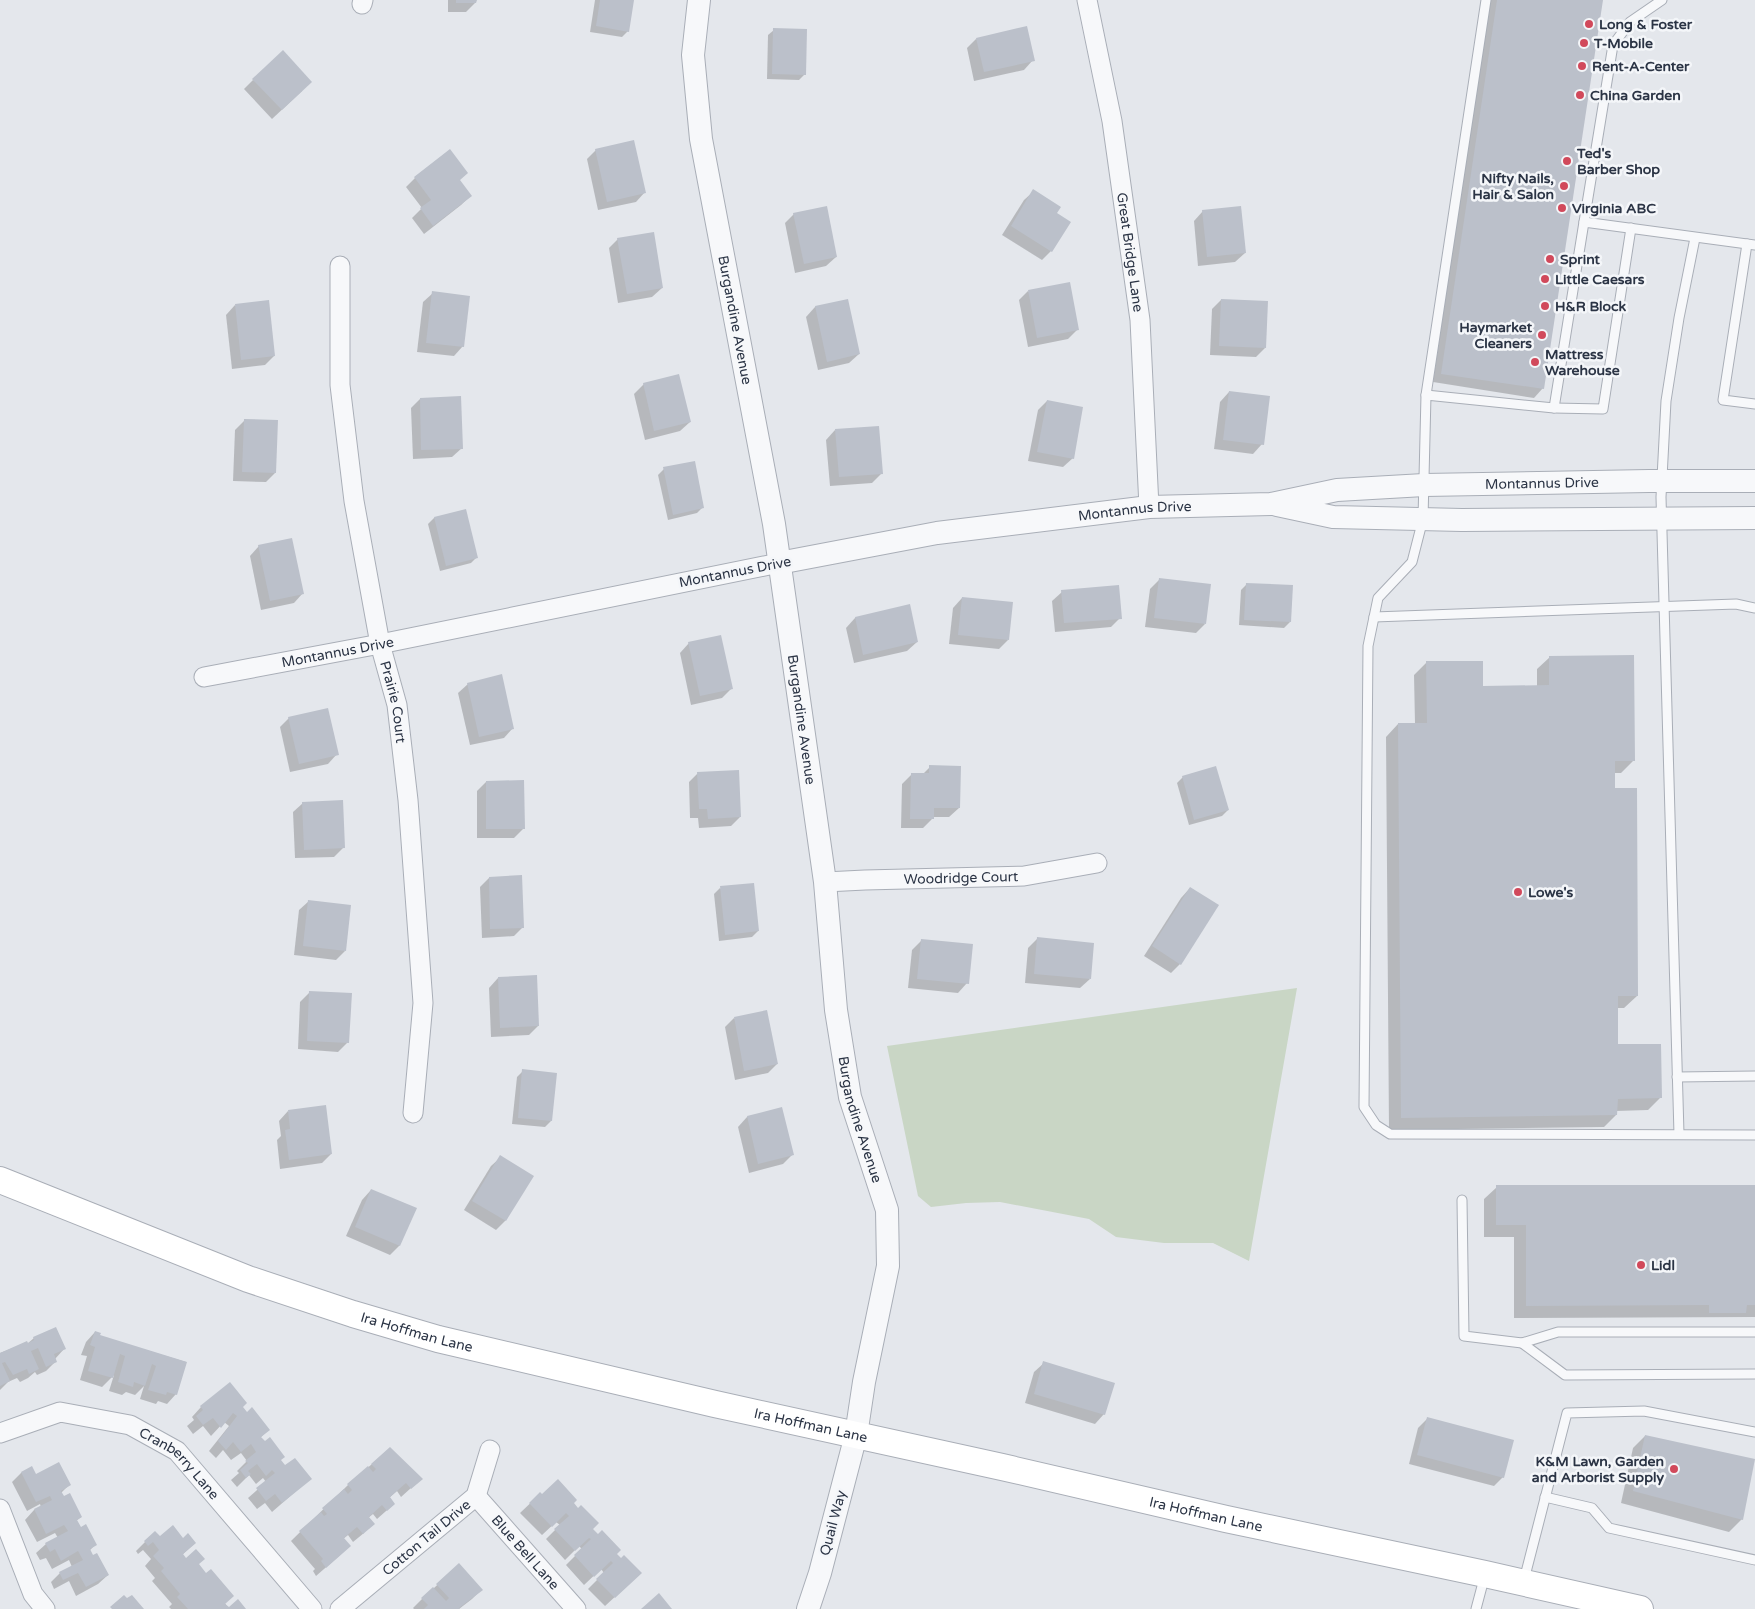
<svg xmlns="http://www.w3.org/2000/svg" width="1755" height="1609" font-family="'Varela Round',sans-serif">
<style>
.green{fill:#c9d6c5}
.shadow{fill:#0003}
.building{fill:#bbc0ca}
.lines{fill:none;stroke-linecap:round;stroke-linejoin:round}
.service-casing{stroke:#a9aeb7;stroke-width:11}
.minor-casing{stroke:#a9aeb7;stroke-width:21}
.tertiary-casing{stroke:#a9aeb7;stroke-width:24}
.secondary-casing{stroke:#a9aeb7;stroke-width:28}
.service{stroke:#f7f8fa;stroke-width:9}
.minor{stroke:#f7f8fa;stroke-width:19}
.tertiary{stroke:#f7f8fa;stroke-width:22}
.secondary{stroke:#fff;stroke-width:26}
.poi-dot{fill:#d1495b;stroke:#f4f6f9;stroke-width:2}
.labels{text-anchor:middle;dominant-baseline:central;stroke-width:5;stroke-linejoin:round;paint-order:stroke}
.poi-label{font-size:14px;font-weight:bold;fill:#2b3445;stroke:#f4f6f9;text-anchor:start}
.street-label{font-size:14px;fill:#2b3445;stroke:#f4f6f9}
</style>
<rect width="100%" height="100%" fill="#e4e7ec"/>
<polygon class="green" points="1297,988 1249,1261 1213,1243 1164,1243 1116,1237 1089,1219 1000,1202 966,1203 931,1207 918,1196 887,1046"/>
<g class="shadow">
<polygon points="448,0 475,0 475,3 466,12 448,12"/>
<polygon points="595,0 633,0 628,31 622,37 590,32"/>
<polygon points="1490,0 1601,0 1543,388 1534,398 1433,382"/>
<polygon points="774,30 805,74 799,80 767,79 768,35"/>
<polygon points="976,39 1033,60 1024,70 974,81 967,48"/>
<polygon points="253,80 302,91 272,119 244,89"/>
<polygon points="596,150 645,192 636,202 598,210 587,159"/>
<polygon points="450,151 459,181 470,196 461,205 424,234 412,218 422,208 406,187 415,178"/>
<polygon points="1034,191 1056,214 1051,251 1042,260 1002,235 1024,200"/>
<polygon points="1203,211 1245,253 1235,262 1198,266 1194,221"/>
<polygon points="794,214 836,257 826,266 795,273 785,223"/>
<polygon points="618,239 662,288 652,297 618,303 609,248"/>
<polygon points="1028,291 1077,330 1068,339 1028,347 1019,300"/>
<polygon points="433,293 463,346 454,356 417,352 423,302"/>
<polygon points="847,300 859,354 849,363 818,370 806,317 815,307"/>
<polygon points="1221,300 1265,348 1256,357 1210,355 1212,309"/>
<polygon points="235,305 274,356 265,365 232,369 226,315"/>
<polygon points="644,384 690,422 680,431 645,440 634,394"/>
<polygon points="1229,392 1262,444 1253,454 1214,449 1220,402"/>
<polygon points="420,399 462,448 452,457 413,459 411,408"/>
<polygon points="1047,401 1073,458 1063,467 1028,461 1038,410"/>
<polygon points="245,420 275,473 266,482 233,481 235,430"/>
<polygon points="835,430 882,473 872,483 830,486 826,440"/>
<polygon points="664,469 703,507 697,513 668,520 658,475"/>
<polygon points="465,510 477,557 471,563 440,571 428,524 434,518"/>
<polygon points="259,546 303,593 294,603 261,610 250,556"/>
<polygon points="1159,580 1205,624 1196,633 1145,627 1150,589"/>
<polygon points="1247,584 1290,622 1284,628 1239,625 1241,590"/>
<polygon points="1062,592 1120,618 1111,627 1055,632 1052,601"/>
<polygon points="962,598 1008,640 999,649 949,644 953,608"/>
<polygon points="909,606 917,642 907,651 854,663 846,628 855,618"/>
<polygon points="689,643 731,689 722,698 691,705 680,653"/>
<polygon points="1550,657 1633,761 1621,773 1614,773 1614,789 1637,996 1624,1008 1617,1008 1617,1045 1660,1098 1648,1110 1616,1111 1616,1115 1604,1127 1389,1130 1386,737 1398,724 1415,724 1414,675 1427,662 1482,687 1537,686 1537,669"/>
<polygon points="468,684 513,728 504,738 470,745 458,693"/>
<polygon points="289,718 337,754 328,764 290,772 280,727"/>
<polygon points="930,767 959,808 949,817 932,817 932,819 923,828 901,828 902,784 912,774 922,775"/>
<polygon points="698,773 740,817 731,826 699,828 698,818 690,818 689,782"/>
<polygon points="1183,777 1228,810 1222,816 1189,825 1177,783"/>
<polygon points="486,782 524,828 514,838 477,838 477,791"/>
<polygon points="303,803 343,848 334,857 295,858 293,812"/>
<polygon points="489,878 523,927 514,936 482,938 480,887"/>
<polygon points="720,888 758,931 752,937 719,941 714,894"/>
<polygon points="1190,888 1180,964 1171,973 1144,956 1181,898"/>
<polygon points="309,901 345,951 336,960 294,955 299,910"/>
<polygon points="1038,938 1090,979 1080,988 1025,983 1028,948"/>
<polygon points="922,940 967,983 958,993 908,988 912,950"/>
<polygon points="498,978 538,1026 529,1035 491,1037 489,988"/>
<polygon points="310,992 348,1042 338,1052 298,1049 300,1002"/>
<polygon points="734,1018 777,1064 768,1073 735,1080 725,1027"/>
<polygon points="523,1071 551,1121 545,1127 512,1124 517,1077"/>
<polygon points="781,1109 792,1155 783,1164 749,1173 738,1127 747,1117"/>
<polygon points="288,1111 331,1154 322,1163 280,1169 277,1140 281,1136 279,1121"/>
<polygon points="501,1157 532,1177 505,1221 496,1230 464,1210 491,1166"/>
<polygon points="1755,1186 1755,1317 1514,1318 1514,1237 1484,1237 1484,1199 1497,1187"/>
<polygon points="371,1190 415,1209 399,1246 390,1255 346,1236 362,1200"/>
<polygon points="95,1332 98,1336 186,1362 176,1394 167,1404 158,1401 156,1404 140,1399 144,1386 135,1395 126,1392 122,1395 109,1391 114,1375 102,1387 80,1380 87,1356 81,1355 86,1342"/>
<polygon points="34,1338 64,1349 55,1359 56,1361 46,1371 37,1375 35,1372 28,1378 20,1382 17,1378 8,1382 0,1390 0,1353 26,1343 27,1344"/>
<polygon points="1044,1363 1104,1414 1095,1424 1025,1403 1034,1372"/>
<polygon points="201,1407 242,1407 247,1413 268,1430 260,1438 285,1467 310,1479 272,1512 265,1503 257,1509 248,1498 266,1482 263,1478 256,1484 249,1475 237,1487 231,1480 239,1473 237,1471 247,1461 241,1453 231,1460 223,1450 216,1458 209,1451 229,1426 224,1422 211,1436 203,1426 193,1434 187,1426 194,1420 192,1417"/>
<polygon points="1427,1419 1503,1477 1494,1486 1409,1464 1418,1428"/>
<polygon points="1645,1436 1742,1519 1729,1532 1621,1503 1633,1448"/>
<polygon points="372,1464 421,1479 401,1497 397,1491 389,1498 394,1504 377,1519 373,1514 368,1518 364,1533 353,1542 348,1535 343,1539 340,1555 316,1576 313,1571 315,1569 291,1541 348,1485"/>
<polygon points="32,1468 36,1476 69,1485 61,1493 81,1517 76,1521 80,1529 95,1545 89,1551 108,1575 98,1584 76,1596 69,1581 54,1589 51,1582 60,1573 72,1567 69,1560 52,1569 46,1558 40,1560 36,1553 46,1544 58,1538 55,1533 37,1542 25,1520 34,1510 41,1507 40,1504 27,1511 12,1482 21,1473"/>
<polygon points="540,1494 572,1503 592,1529 615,1554 631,1582 605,1606 588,1589 604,1573 601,1569 584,1585 566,1565 582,1549 579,1546 565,1560 546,1539 560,1525 556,1522 542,1535 520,1513"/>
<polygon points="160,1538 182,1539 195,1543 182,1555 186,1559 198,1565 229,1609 243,1609 171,1609 169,1607 172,1604 152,1581 155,1578 145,1566 151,1559 143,1550 138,1554 136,1551 145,1542"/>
<polygon points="459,1565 481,1590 472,1599 459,1609 414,1609 413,1608 422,1599"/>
</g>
<g class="building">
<polygon points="456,0 477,0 476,3 456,3"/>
<polygon points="600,0 634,0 629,32 596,26"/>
<polygon points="1497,0 1603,0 1544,389 1441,374"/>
<polygon points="1027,26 1035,61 984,72 976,38"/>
<polygon points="773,28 807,29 806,75 772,74"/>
<polygon points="283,50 312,82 282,110 252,79"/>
<polygon points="634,140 646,193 607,202 595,149"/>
<polygon points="450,149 468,173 460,180 472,196 433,226 420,208 431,200 414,177"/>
<polygon points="1033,189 1061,207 1057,213 1071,222 1052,252 1011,226"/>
<polygon points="827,206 837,257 804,264 793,213"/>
<polygon points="1241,206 1246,253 1207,257 1202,210"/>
<polygon points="654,232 663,288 627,294 617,238"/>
<polygon points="1070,282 1079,330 1037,338 1028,290"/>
<polygon points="432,291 470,296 464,347 426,343"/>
<polygon points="848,299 860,354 827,362 815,306"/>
<polygon points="1221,299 1268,301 1266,348 1219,346"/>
<polygon points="269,300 275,356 241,360 235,304"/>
<polygon points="679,374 691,422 654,431 643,383"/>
<polygon points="1229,391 1270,396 1264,445 1223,440"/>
<polygon points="461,396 463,449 421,450 420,398"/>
<polygon points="1047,400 1083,407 1074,459 1037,452"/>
<polygon points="244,419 278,420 276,473 242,472"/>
<polygon points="879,426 883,474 839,477 835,429"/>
<polygon points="695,461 704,508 673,515 663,467"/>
<polygon points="466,509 478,558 446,566 434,517"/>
<polygon points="292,538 304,594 270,601 258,545"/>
<polygon points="1159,578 1211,584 1206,624 1154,618"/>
<polygon points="1246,583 1293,585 1291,622 1244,620"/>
<polygon points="1119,585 1122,619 1064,623 1061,590"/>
<polygon points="962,597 1013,602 1009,640 958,635"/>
<polygon points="910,604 918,642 863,655 855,617"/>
<polygon points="721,635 733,689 700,696 688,642"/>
<polygon points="1634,655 1635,761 1615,761 1615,788 1637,788 1638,996 1618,996 1618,1044 1661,1044 1662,1098 1618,1099 1617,1115 1401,1118 1398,723 1427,723 1426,661 1483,661 1483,686 1549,685 1549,656"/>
<polygon points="502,674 514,729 479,737 467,683"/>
<polygon points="328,708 339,755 299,764 288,717"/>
<polygon points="929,765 961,766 960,808 934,808 934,819 910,819 911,773 929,773"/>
<polygon points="1216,766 1229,810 1194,820 1182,776"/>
<polygon points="739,770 741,817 708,819 707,809 699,809 697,772"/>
<polygon points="524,780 525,829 486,829 486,781"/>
<polygon points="343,800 345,848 304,850 302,802"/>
<polygon points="522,875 524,928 490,929 489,877"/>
<polygon points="754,883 759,931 725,935 720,886"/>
<polygon points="1190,887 1219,905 1181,965 1152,946"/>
<polygon points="308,900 351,905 346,951 303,946"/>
<polygon points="1037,937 1094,943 1091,979 1034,974"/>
<polygon points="921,939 973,944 969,984 917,979"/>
<polygon points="537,975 539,1026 500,1028 498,977"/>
<polygon points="309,991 352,993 349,1043 307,1041"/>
<polygon points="767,1010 778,1064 744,1071 734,1017"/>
<polygon points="522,1069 557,1073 552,1121 518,1118"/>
<polygon points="326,1105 332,1154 289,1160 285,1130 290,1129 288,1110"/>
<polygon points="782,1107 794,1155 758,1164 747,1116"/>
<polygon points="500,1155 534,1176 506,1221 472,1201"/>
<polygon points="1496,1185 1755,1185 1755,1305 1747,1305 1746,1313 1709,1313 1709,1305 1526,1306 1526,1225 1496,1225"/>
<polygon points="371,1189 417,1208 400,1246 355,1227"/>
<polygon points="56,1327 66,1349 54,1354 57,1362 46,1367 38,1348 31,1351 39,1369 29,1374 27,1369 13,1375 5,1362 2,1363 10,1381 0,1386 0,1353 27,1341 28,1343 34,1340 33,1337"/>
<polygon points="95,1331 101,1333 100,1335 187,1362 177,1395 167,1392 166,1395 148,1390 156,1366 152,1364 145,1386 134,1382 133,1387 118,1382 125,1356 120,1354 113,1378 88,1371 95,1347 90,1345"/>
<polygon points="1043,1361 1115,1383 1105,1415 1034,1394"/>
<polygon points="230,1382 247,1403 243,1407 247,1412 252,1407 270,1430 261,1437 265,1441 270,1437 285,1457 281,1460 285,1465 295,1458 312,1479 282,1503 275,1494 266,1501 256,1488 275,1473 272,1470 266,1476 257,1464 248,1471 251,1474 246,1478 240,1470 248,1463 245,1461 256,1452 251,1444 241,1452 233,1442 226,1450 218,1441 237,1416 233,1413 221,1428 213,1418 203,1425 196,1416 203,1410 200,1406"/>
<polygon points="1427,1417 1514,1440 1504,1478 1417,1455"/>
<polygon points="1645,1435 1755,1459 1743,1520 1633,1491"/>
<polygon points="390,1447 423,1479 411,1489 406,1483 390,1497 395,1504 387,1511 382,1505 369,1517 375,1524 363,1534 357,1527 344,1538 351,1546 326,1568 321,1561 323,1559 299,1531 321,1512 324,1516 327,1514 322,1508 344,1489 348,1494 352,1490 347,1484 368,1466 373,1472 376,1469 371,1464"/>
<polygon points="59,1462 71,1485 61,1491 64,1496 70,1493 82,1517 77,1520 81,1527 86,1524 97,1545 90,1549 93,1555 97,1553 109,1575 86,1587 78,1573 63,1580 59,1572 83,1560 78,1551 61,1561 55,1549 50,1552 45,1543 68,1531 64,1525 46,1534 34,1509 52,1500 50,1496 36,1502 21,1472 32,1466 36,1474"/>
<polygon points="558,1479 577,1500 574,1503 578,1508 581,1505 599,1523 593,1529 598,1534 602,1530 621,1550 617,1554 621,1558 624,1555 642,1573 615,1598 596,1579 613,1563 611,1561 594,1577 574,1555 591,1539 589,1538 575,1551 554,1529 569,1516 566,1513 552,1527 529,1503 540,1492 542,1494"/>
<polygon points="173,1525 183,1538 188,1533 196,1543 183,1554 186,1558 196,1549 205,1559 199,1564 206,1573 211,1569 234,1596 225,1604 229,1607 238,1599 246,1609 188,1609 177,1597 180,1594 161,1571 164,1568 153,1556 159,1550 153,1542 148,1546 144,1541 155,1531 160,1536"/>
<polygon points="459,1563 483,1590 459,1608 460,1609 424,1609 428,1605 421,1598 433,1587 446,1601 449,1598 436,1584"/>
<polygon points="659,1593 672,1609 641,1609"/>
<polygon points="124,1595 127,1598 132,1595 144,1609 112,1609 110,1607"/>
</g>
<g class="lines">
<g class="service-casing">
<g id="service">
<polyline points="1584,222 1613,45 1630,22 1662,0"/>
<polyline points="1747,244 1723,400 1755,404"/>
<polyline points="1755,245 1584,222 1554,408 1426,395 1423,519 1412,562 1378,598 1368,646 1364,1107 1376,1125 1390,1134 1755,1135"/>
<polyline points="1426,395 1486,0"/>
<polyline points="1554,408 1603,409 1631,228"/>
<polyline points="1374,617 1736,604 1755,608"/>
<polyline points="1677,1077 1755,1076"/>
<polyline points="1679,1134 1661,497 1666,401 1679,318 1695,238"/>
<polyline points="1462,1200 1464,1336 1522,1343 1558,1332 1755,1332"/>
<polyline points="1522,1343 1565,1375 1755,1374"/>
<polyline points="1545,1497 1592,1508 1609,1528 1755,1560"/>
<polyline points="1524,1580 1567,1413 1644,1411 1755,1432"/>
<polyline points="1476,1609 1485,1575"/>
</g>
</g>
<g class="minor-casing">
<g id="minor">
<path id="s1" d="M1087,0L1112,121L1140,320L1149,507"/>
<polyline points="362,4 363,0"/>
<path id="s2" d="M340,266V385L354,501L380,644L397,705L408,800L423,1003L413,1113"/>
<path id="s3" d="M204,677L380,644L779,563"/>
<path id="s4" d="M825,882L865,880L1024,876L1097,863"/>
<path id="s5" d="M0,1433L60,1412L130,1425L177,1451L312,1609"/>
<path id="s6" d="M476,1496L576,1609"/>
<polyline points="0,1509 33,1594 45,1609"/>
<path id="s7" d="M340,1609L476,1496L490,1450"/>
</g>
</g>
<g class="tertiary-casing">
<g id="tertiary">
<path id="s8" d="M699,0L693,55L701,139L774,524L825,882L836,1010L850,1097L887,1210L888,1266L864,1382L856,1435L820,1573L808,1609"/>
<polyline points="1277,505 1333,517 1462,520 1755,518"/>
<path id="s9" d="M779,563L937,533L1149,507L1271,504L1337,490L1424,485L1649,481H1755"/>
</g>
</g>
<g class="secondary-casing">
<g id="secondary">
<path id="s10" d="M0,1180L248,1279L353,1314L438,1339L715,1404L1002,1467L1226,1519L1485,1574L1640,1609"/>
</g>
</g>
<use href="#service" class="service"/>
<use href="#minor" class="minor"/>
<use href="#tertiary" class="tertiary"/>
<use href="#secondary" class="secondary"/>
</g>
<g class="poi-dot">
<circle cx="1589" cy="24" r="5"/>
<circle cx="1584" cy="43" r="5"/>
<circle cx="1582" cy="66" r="5"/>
<circle cx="1580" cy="95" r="5"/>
<circle cx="1567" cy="161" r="5"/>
<circle cx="1564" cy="186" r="5"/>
<circle cx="1562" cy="208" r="5"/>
<circle cx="1550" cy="259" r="5"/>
<circle cx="1545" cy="279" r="5"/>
<circle cx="1545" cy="306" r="5"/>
<circle cx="1542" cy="335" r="5"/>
<circle cx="1535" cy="362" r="5"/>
<circle cx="1518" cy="892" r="5"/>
<circle cx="1641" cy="1265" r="5"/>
<circle cx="1674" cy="1469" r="5"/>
</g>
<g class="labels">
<g class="poi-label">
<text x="1599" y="24">Long &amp; Foster</text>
<text x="1594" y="43">T-Mobile</text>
<text x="1592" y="66">Rent-A-Center</text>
<text x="1590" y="95">China Garden</text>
<text x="1577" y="153">Ted's<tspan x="1577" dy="16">Barber Shop</tspan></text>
<text x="1554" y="178" text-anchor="end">Nifty Nails,<tspan x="1554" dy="16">Hair &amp; Salon</tspan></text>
<text x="1572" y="208">Virginia ABC</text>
<text x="1560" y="259">Sprint</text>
<text x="1555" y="279">Little Caesars</text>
<text x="1555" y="306">H&amp;R Block</text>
<text x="1532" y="327" text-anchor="end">Haymarket<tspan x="1532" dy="16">Cleaners</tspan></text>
<text x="1545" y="354">Mattress<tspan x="1545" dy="16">Warehouse</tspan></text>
<text x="1528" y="892">Lowe's</text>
<text x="1651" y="1265">Lidl</text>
<text x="1664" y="1461" text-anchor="end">K&amp;M Lawn, Garden<tspan x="1664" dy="16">and Arborist Supply</tspan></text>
</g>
<g class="street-label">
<text stroke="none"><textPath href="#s1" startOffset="256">Great Bridge Lane</textPath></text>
<text stroke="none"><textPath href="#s8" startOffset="324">Burgandine Avenue</textPath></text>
<text stroke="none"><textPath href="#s9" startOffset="769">Montannus Drive</textPath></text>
<text stroke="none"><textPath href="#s9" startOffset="360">Montannus Drive</textPath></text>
<text transform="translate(735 572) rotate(-11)">Montannus Drive</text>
<text stroke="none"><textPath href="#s3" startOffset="136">Montannus Drive</textPath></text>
<text stroke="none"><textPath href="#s2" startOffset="441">Prairie Court</textPath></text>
<text stroke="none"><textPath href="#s8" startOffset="729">Burgandine Avenue</textPath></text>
<text stroke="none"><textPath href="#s4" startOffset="136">Woodridge Court</textPath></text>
<text stroke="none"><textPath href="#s8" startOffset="1134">Burgandine Avenue</textPath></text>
<text stroke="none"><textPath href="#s10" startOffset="444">Ira Hoffman Lane</textPath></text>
<text stroke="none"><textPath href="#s10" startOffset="849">Ira Hoffman Lane</textPath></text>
<text stroke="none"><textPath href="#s5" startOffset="198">Cranberry Lane</textPath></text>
<text stroke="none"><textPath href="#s10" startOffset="1254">Ira Hoffman Lane</textPath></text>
<text transform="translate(833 1523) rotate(-75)">Quail Way</text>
<text stroke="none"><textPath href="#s7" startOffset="112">Cotton Tail Drive</textPath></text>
<text stroke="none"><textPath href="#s6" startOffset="75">Blue Bell Lane</textPath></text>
</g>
</g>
</svg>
